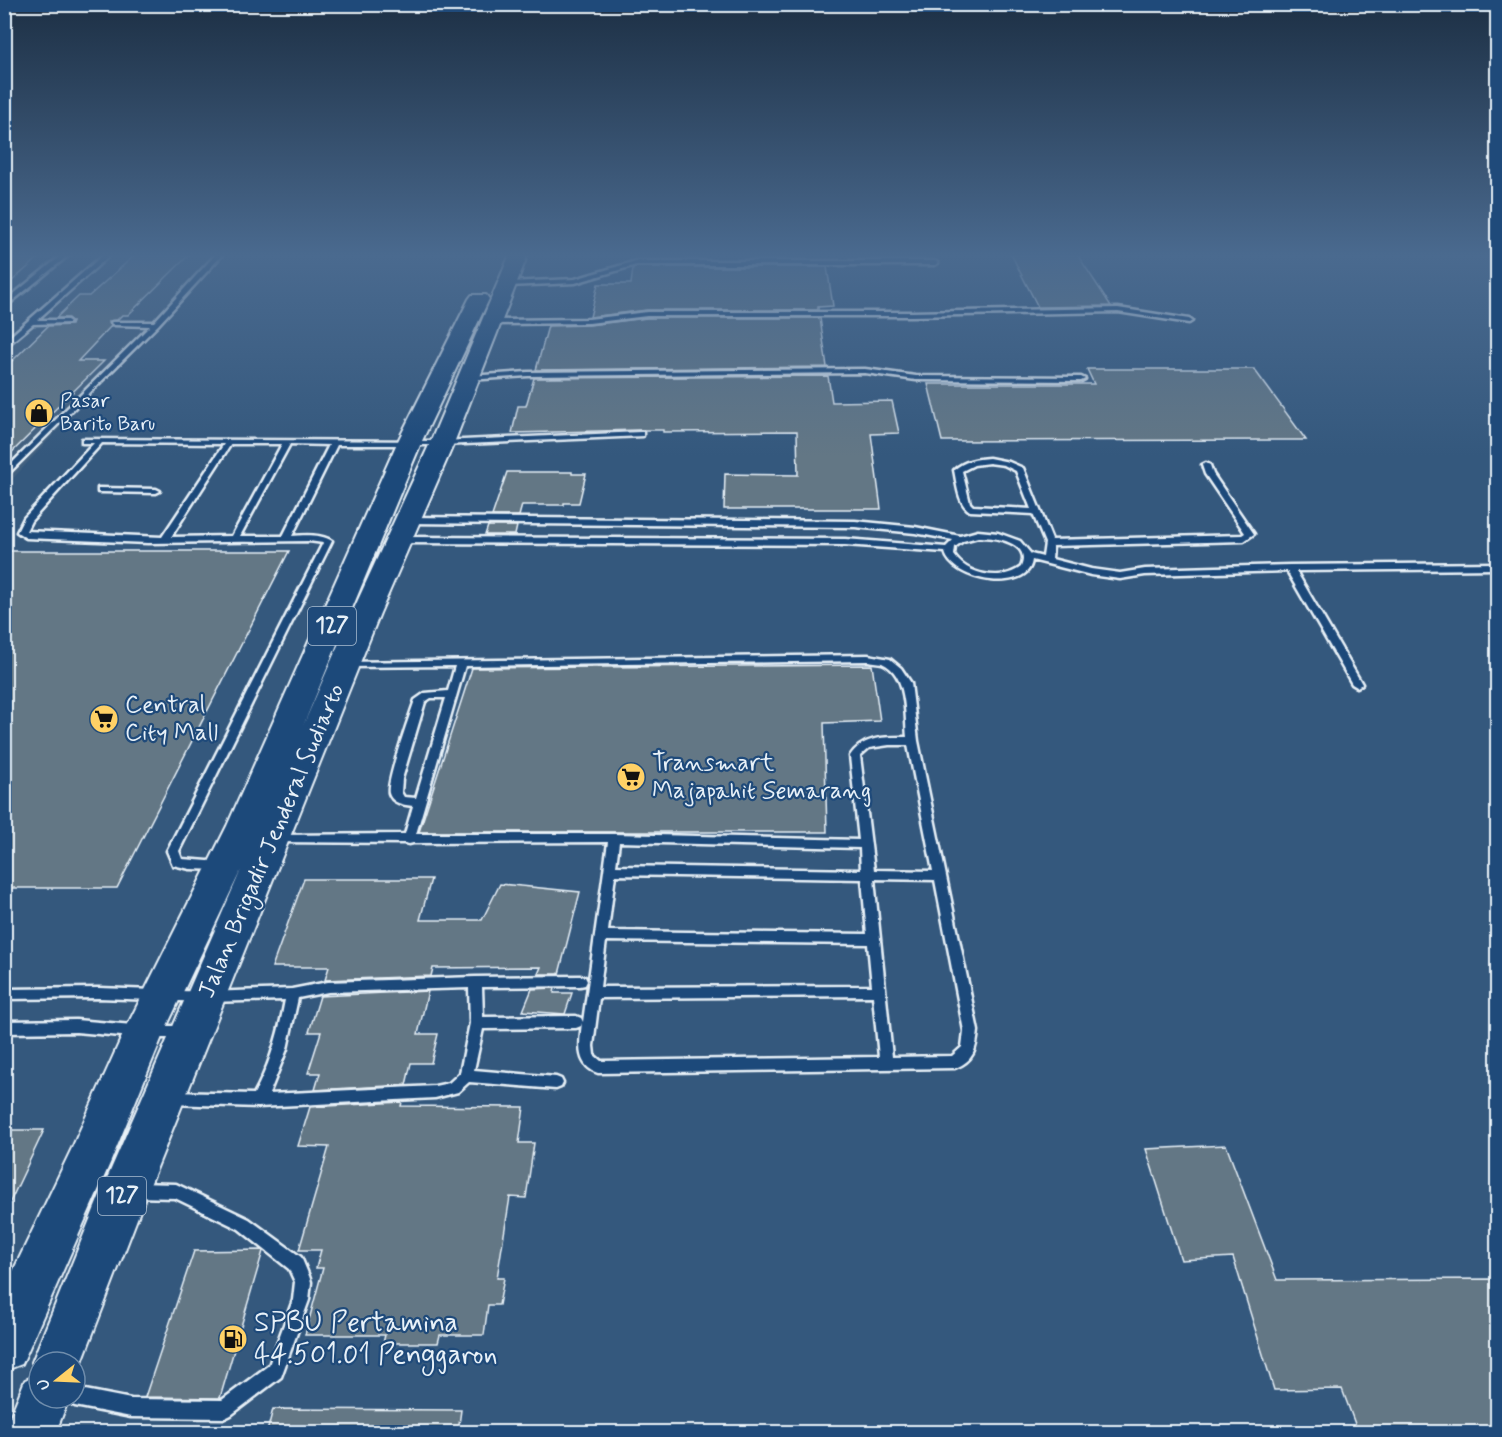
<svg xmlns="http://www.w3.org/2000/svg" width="1502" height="1437" font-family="Mynerve,sans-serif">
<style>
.built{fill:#42617f}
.building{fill:#647785;stroke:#e8f1f8;stroke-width:1.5}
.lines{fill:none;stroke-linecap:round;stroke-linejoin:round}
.lane-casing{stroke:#e8f1f8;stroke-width:5}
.primary-casing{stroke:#e8f1f8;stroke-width:4}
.lane{fill:#1f4a7a;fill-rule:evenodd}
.primary{fill:#1f4a7a;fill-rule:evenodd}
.labels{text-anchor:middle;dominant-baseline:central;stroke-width:4.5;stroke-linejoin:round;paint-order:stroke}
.far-poi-label{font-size:20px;fill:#e8f1f8;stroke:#1f4a7a;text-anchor:start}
.shield{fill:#1f4a7a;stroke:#acbfd2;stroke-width:1.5}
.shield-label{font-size:22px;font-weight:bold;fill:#e8f1f8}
.poi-label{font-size:24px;fill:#e8f1f8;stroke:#1f4a7a;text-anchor:start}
.street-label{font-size:24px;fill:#e8f1f8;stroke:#1f4a7a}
.near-poi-label{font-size:28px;fill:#e8f1f8;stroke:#1f4a7a;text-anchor:start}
</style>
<rect width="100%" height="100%" fill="#34587d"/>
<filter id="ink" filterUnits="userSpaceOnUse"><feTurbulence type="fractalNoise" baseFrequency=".0167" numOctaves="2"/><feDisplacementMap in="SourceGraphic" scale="12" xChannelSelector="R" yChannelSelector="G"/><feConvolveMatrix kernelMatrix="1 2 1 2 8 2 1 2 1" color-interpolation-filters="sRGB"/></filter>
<g filter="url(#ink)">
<polygon class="built" points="101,254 220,254 5,487 4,340"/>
<g class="building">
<polygon points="4,254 43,254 4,288"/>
<polygon points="136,254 190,254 128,315 122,315 117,320 109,321 111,326 78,361 104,361 4,460 4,360 12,361 48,326 71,325 72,322 68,318 56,318 79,296 89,296"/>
<polygon points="1011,254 1077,254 1111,306 1038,307"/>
<polygon points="636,267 827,267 833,306 818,307 818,310 647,310 590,317 598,284 631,284 633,268"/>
<polygon points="647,318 820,318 827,367 536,370 548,326 589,325"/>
<polygon points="1087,369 1254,369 1306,440 942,441 928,384 1094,384"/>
<polygon points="828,376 832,402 892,401 899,433 871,434 881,509 724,509 725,474 798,475 797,431 663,432 663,430 640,430 512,433 518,406 526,406 534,378"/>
<polygon points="507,472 572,472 572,474 586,474 579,503 564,503 564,505 522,505 519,516 492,516"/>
<polygon points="488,526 517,526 515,535 485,535"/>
<polygon points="4,551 289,551 117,888 4,888"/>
<polygon points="872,665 880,721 824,723 827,832 419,832 472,668"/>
<polygon points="304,879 431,879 420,920 482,920 500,884 580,892 559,974 538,974 541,967 433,968 431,976 325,980 329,967 272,967"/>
<polygon points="555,988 554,993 572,993 565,1014 523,1011 532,989"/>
<polygon points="428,991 418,1034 438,1034 431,1063 411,1063 406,1085 315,1090 320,1073 308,1073 321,1032 309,1032 320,996"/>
<polygon points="402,1102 401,1106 524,1107 519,1143 534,1143 526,1198 510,1197 497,1278 504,1278 499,1305 488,1305 484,1335 440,1335 438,1343 383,1343 385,1335 305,1335 323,1268 316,1268 321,1250 299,1250 329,1147 298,1146 310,1107"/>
<polygon points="4,1130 44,1130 4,1215"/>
<polygon points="1226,1145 1277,1280 1497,1279 1497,1432 1358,1432 1342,1389 1274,1390 1233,1257 1181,1260 1146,1149"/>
<polygon points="262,1250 263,1251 220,1398 145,1397 194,1251"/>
<polygon points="273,1409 461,1410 458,1432 267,1432"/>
</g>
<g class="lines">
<g class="lane-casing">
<g id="lane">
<polygon points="63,254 70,254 4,308 4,302"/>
<polygon points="104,254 111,254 37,320 67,320 70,322 69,323 33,324 4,348 4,342"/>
<polygon points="216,254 223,254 158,325 4,478 4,471 150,326 114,325 111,323 112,322 154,322"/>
<polygon points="636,261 935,261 938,263 935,265 636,265 575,283 508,286 505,284 508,282 575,279"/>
<polygon points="1118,308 1189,319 1192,321 1189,323 1118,312 912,316 647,316 589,323 491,324 488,322 491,320 589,319 647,312 912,312"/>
<polygon points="865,369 916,376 1081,377 1085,379 1081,381 916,380 865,373 528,376 469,380 465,378 469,376 528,372"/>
<path d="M640,432H643V436L442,445H337L292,536C305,535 322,534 332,541L179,851L182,859L221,862L225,863L227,866L225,869L221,870L190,869L173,865L167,851L323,543L309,541L148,543L26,538L17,532L24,518L94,443H82V439L442,441ZM102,443L224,444L162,537L26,531L31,521ZM231,444H282L232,536L171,537ZM290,444L329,445L283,536H240Z"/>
<path d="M989,458L1009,462L1023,468L1052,540L1242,535L1245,533L1205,474L1202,465L1206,463L1210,465L1213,474L1254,534L1244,541L1053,546L1052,559L1091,569L1120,573L1145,569L1290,565L1498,563V569L1296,571L1362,684L1357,687L1352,684L1287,571L1145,575L1120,579L1091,575L1032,560C1029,594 952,582 945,552L845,545L399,543L395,540L399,537L845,539L946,547L953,540L915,533L855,527L407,523L403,520L407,517L855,521L915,527L960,536L978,531L998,533L1020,541L1031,554L1043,557L1045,543L1033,514L970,511C958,504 957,483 954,470C964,461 976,459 989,458ZM989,463L1004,465L1016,471L1031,509L973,506L970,503L962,471L974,465ZM978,537C995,537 1032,542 1021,567C1002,582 967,575 954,555L955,547L963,541Z"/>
<polygon points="98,488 156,489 160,491 156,493 101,492 98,492"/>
<path d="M868,655L890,659L901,668L911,683L918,741L978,1031C976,1049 974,1061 955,1068L598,1073C575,1065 580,1042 582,1023L581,1026L576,1028L483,1029L474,1070L556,1077L561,1079L563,1083L561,1087L556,1089L469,1082L458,1092L435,1098L258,1107L171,1104L166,1102L164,1098L166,1094L171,1092L254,1094C270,1065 279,1033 285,1000L207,1002L99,998L4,999V989L99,988L207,992L292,989L328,982L475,977L580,976L585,977L587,981L585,985L580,986L482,987L483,1017L576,1016L581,1018L583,1022L608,842L413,843L409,844L405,843L272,842L270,839L272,836L276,835L405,834L413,806C405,805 392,804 389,793C386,782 410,715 415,700L425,693L448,691L455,666L346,667L342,666L341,664L342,662ZM868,661C872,662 878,662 882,663C908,674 905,715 907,737C885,737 863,736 850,756L859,840L614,834H416L465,666ZM431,698H446L416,798L404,797L401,792L402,779L425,702ZM889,745H908L933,871L874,870L860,756L869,748ZM619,842L860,848L861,870L616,866ZM615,875L862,879L867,934L608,931ZM874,879L935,880L964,1031L962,1047L952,1056L892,1057ZM606,941L868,944L872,986L600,987ZM469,988L470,1023L460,1073L449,1083L435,1086L269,1094L287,1049L298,998L328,992ZM873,996L879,1057L601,1061L594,1055L593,1046L599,998Z"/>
<polygon points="76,1020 144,1026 184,1026 189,1028 191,1032 189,1036 184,1038 144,1038 76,1032 4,1033 4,1021"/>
<polygon points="134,1183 176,1184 249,1219 301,1257 309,1276 311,1282 309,1300 281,1377 231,1415 225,1418 131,1417 75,1406 69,1403 67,1398 75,1398 75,1388 131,1399 222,1400 269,1365 293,1300 295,1282 289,1269 239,1229 175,1198 134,1197 129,1195 126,1190 129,1185"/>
</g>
</g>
<g class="primary-casing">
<polygon id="primary" points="510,254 528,254 454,443 380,613 148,1190 75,1380 75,1362 39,1362 39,1398 69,1398 56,1432 4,1432 25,1380 37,1375 32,1362 102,1190 241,870 164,1032 111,1161 22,1364 4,1371 4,1290 72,1148 124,1032 227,826 397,443 469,299 472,295 486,295 489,299 421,443 303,726 352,613 430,443"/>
</g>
<use href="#lane" class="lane"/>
<use href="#primary" class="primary"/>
</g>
</g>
<linearGradient id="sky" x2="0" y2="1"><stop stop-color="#1d3045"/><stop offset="0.56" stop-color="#4a6a8f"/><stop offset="1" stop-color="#4a6a8f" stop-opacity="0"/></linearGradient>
<rect width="1502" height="456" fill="url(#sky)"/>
<defs>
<g id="shop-disc" transform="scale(1.5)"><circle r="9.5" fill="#ffd166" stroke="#1f4a7a"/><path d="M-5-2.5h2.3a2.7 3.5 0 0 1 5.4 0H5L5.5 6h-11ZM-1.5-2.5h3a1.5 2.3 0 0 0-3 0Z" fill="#111"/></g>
<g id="supermarket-disc" transform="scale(1.5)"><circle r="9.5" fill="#ffd166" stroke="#1f4a7a"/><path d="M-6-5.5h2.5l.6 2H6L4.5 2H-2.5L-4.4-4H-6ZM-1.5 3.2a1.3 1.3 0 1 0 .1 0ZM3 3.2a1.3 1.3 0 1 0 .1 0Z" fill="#111"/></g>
<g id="fuel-disc" transform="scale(1.5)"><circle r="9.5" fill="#ffd166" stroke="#1f4a7a"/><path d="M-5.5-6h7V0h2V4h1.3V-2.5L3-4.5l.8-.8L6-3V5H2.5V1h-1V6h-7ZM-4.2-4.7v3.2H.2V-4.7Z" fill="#111"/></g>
</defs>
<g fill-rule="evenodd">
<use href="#shop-disc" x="39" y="413"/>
<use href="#supermarket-disc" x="104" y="719"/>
<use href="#supermarket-disc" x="631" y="777"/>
<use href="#fuel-disc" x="233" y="1339"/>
</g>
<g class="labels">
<g class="far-poi-label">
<text x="60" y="401">Pasar<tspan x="60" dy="23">Barito Baru</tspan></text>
</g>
<g class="shield">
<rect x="308" y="607" width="48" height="38" rx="4.5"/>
<rect x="98" y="1177" width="48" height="38" rx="4.5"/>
</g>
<g class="shield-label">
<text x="332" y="626">127</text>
<text x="122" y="1196">127</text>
</g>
<g class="poi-label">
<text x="125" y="705">Central<tspan x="125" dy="28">City Mall</tspan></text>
<text x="652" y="763">Transmart<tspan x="652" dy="28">Majapahit Semarang</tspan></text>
</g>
<g class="street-label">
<text transform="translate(272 841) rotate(-67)">Jalan Brigadir Jenderal Sudiarto</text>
</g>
<g class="near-poi-label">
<text x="254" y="1323">SPBU Pertamina<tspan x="254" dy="32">44.501.01 Penggaron</tspan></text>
</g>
</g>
<rect width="1502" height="1437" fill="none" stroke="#1f4a7a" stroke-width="24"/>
<rect x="12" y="12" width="1478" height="1413" fill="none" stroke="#e8f1f8" stroke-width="2" filter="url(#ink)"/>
<g transform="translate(57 1380) rotate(252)"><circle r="28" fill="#1f4a7a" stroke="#6f8dac" stroke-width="1.5"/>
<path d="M0-4.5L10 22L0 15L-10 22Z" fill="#ffd166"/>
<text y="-9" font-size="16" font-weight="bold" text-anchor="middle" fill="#e8f1f8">U</text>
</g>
</svg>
